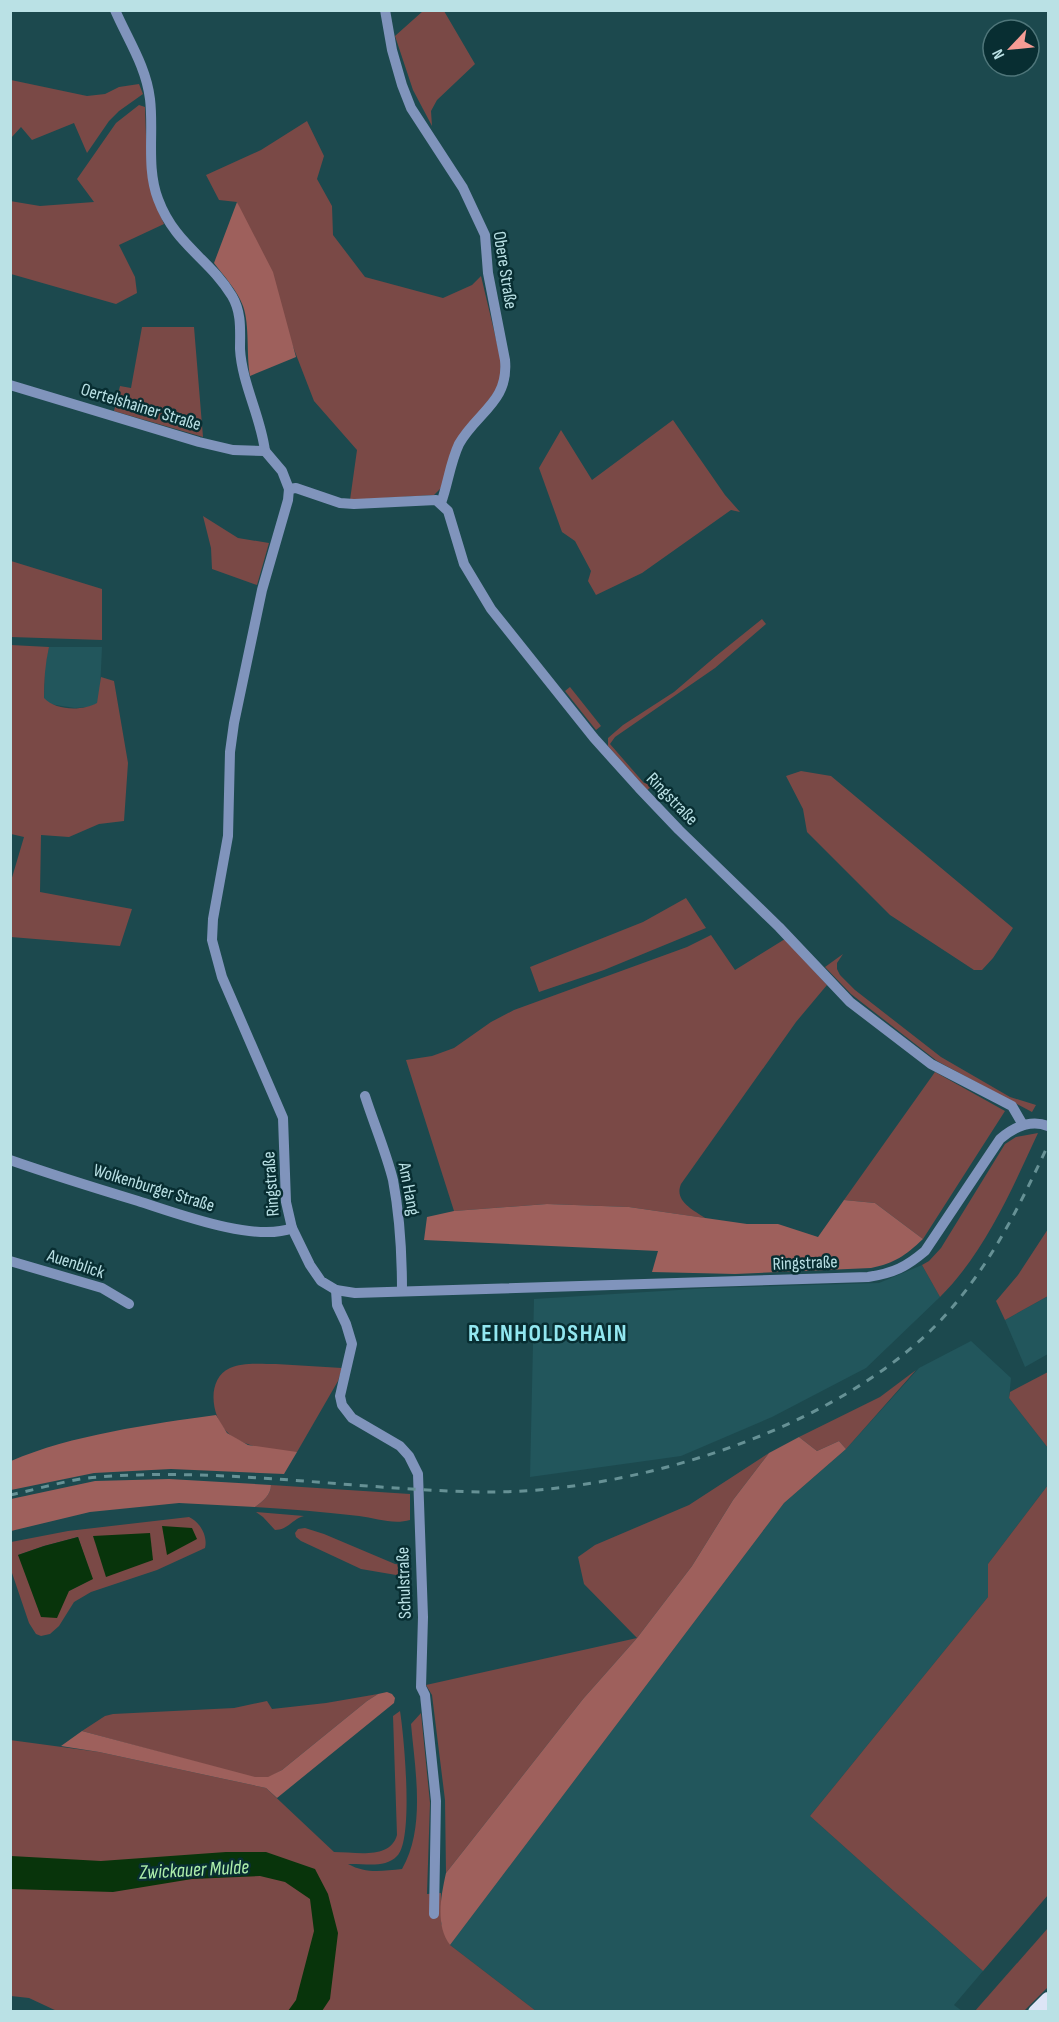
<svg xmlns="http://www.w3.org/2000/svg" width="1059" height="2022" font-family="'Sofia Sans Condensed',sans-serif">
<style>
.built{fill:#22565c}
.green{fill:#7a4946;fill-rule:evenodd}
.forest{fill:#9e605c}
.water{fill:#08340b}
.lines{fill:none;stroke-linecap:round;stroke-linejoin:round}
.minor{stroke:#8094bc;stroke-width:10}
.major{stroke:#dde5f6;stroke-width:14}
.rail{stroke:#669195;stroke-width:3;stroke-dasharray:8 8;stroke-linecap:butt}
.labels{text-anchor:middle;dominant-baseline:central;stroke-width:5;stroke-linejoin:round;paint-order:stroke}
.street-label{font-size:18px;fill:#bae1e5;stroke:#082e32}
.water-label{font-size:20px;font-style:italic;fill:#aeefac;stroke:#082e32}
.district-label{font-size:24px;font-weight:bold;letter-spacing:1.5px;fill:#92e7f0;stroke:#082e32}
</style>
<rect width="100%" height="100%" fill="#1c494e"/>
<g class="built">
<polygon points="49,647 102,647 100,692 97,704 89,707 75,708 49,704 44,699 45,664"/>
<polygon points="922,1265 940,1297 866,1368 772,1417 681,1456 530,1477 534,1299 710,1288 879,1283"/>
<polygon points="1048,1296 1048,1354 1025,1367 1005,1320"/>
<polygon points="971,1341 1011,1378 1009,1398 1048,1448 1048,1485 988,1564 988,1597 810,1816 983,1971 954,2005 962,2011 536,2011 450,1945 784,1503 846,1449 919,1368"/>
</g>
<g class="green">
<polygon points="423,11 444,11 475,64 437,100 431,111 432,126 413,90 395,36"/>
<polygon points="11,80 87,96 105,94 119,87 139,84 143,94 119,111 109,121 87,153 74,123 32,140 21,127 11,138"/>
<polygon points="139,105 145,107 147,164 153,199 164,224 119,245 135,277 137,293 116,304 11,274 10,201 40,206 94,202 77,179 116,123"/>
<polygon points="307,121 324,156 317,179 332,206 333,235 365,277 443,298 472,285 481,276 501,360 500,384 475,419 442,487 434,495 350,500 357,450 314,401 237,202 219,200 206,175 261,150"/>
<polygon points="142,327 194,327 203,437 114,411 120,386 131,388"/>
<polygon points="673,420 725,495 740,512 731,510 642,573 596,595 588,581 591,571 575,541 562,532 539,468 561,430 592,480"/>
<polygon points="203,516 238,538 269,543 257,585 212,569 211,548"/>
<polygon points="11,561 102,589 102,640 11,637"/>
<polygon points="762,619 766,624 715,668 615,737 610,744 644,783 655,784 647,790 608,746 608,738 623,725 674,692 716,656"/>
<path d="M11,645L49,647C45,664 44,681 44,698C56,711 83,711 97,703L101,677L114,681L128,763L124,821L99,824L69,837L41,835L40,892L132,909L120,946L11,937V881L24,837L11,834Z"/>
<polygon points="570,687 601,726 596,730 565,691"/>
<polygon points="801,771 831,776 1013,928 993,958 982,970 974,970 890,915 807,832 803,809 786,776"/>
<polygon points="686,898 706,928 604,970 539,992 530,967 643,922"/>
<path d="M711,935L735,970L785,939L827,985L796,1022L681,1184C674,1201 692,1209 705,1218L629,1207L547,1204L454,1211L406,1060L432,1056L454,1048L491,1022L514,1010L687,947Z"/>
<polygon points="843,954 837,963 837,969 840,975 855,990 941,1057 1010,1097 1036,1105 1032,1112 937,1061 851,994 825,967"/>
<polygon points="935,1072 1005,1111 923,1239 875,1203 844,1200"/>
<path d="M1038,1133C1011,1191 985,1252 940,1297L922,1265L929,1261L941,1248L1005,1144L1016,1137Z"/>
<polygon points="1048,1229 1048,1296 1005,1320 996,1301 1018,1275"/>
<path d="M276,1364L342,1368L338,1381L297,1452C277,1452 241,1447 227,1432C211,1416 206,1379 230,1368C242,1362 262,1364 276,1364Z"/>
<polygon points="916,1370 846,1449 839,1441 817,1451 799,1437 880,1397"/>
<polygon points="1048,1372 1048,1448 1009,1398 1010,1392"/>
<polygon points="769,1453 733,1500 692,1566 637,1638 583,1699 446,1873 445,1800 432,1695 426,1685 637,1638 584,1584 578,1557 595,1545 689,1505"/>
<path d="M271,1485L410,1494V1520C393,1525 376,1518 359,1516C324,1512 290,1509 255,1507C263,1501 271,1495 271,1485Z"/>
<polygon points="1048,1485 1048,1895 983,1971 810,1816 988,1597 988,1564"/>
<path d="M256,1512L304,1516C292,1519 288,1530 275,1530L263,1517Z"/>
<path d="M189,1517C200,1522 208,1536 205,1548L157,1570L91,1592L74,1602L59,1626L50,1634L41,1636L36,1634L29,1623L11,1570V1542L68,1531ZM78,1537L92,1579L69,1591L18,1555L44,1546Z"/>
<polygon points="305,1528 324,1534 395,1564 403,1565 409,1562 411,1557 410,1587 402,1576 361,1569 301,1541 296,1537 295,1533 298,1529"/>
<polygon points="378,1694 367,1701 282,1770 268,1778 255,1778 82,1731 105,1716 113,1714 234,1708 267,1701 272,1709 326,1703"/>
<path d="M400,1711C404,1736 414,1840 397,1856C385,1869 363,1863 348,1864C366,1874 382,1871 402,1869C426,1827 415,1770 411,1724L421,1713L430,1803L427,1894L441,1893V1923L450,1945L536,2011L59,2012L29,1998L11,1996L10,1740L99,1752L266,1788L334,1852C356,1852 390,1860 397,1835L393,1716Z"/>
<polygon points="1048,1928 1048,1987 1024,2011 975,2011"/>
</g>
<g class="forest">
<path d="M237,202L273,272L296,357L250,376C246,354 250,326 243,306C237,290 224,276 214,263Z"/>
<path d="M844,1200L875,1203L923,1239C905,1256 895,1263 871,1268L735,1274L652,1272L658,1251L424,1240L427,1217L454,1211L547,1204L629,1207L747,1224H778L818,1237Z"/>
<path d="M216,1415L227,1433L248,1445L297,1452L284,1474L171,1469L94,1473L11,1490V1461C71,1435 151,1424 216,1415Z"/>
<path d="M799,1437L817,1451L839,1441L846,1449L784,1503L450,1945C435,1925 441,1896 446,1873L583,1699L637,1638L692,1566L733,1500L769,1453Z"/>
<path d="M169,1479L271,1485C271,1495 263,1501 255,1507L179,1503L90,1512L11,1531V1499L95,1481Z"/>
<polygon points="387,1692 392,1694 395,1698 394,1703 277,1798 266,1788 99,1752 61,1746 82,1731 255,1777 268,1777 282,1770 367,1701 378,1694"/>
</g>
<g class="water">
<polygon points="162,1526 192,1528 197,1539 167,1555"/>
<polygon points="150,1533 153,1560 106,1577 93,1536"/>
<polygon points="78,1537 93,1579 69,1591 57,1618 41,1617 18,1555 44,1546"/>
<polygon points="226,1852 266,1852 315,1869 328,1894 338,1933 330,1999 322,2011 288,2011 296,2000 314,1931 310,1899 285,1882 260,1876 192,1879 113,1892 11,1889 11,1856 101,1861"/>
</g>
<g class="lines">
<g class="minor">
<path d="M115,10C128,40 146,66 150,99C154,132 146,167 158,199C175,245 209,258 232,296C242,313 240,331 240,349C242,384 261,417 265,451"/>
<path d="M385,10L392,50L402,85L411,108L463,188L485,235L488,273L505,360C509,402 477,412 459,444C450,463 448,484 441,503"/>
<polyline points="10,385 199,442 233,450 265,451"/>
<polyline points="265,451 282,471 289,489 296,488 340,503 354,504 436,500 448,511 464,564 491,609 594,738 639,788 679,830 779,927 850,1002 931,1064 1012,1106 1023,1125"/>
<path d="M289,489L288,500L262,590L234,723L230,752L228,836L213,919L212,940L222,977L283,1118L286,1202L292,1228L310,1265L321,1281L336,1290L355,1293L868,1277C894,1273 906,1267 925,1251L1000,1139C1014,1127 1030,1119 1048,1126"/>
<path d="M365,1096C374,1124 386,1152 393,1180C400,1217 402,1254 402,1291"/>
<path d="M10,1160C53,1175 95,1188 138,1201C176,1213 255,1243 292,1228"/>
<polyline points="10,1261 102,1288 129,1304"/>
<polyline points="336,1290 337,1305 346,1324 352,1344 340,1396 342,1405 352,1418 400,1446 409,1456 418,1474 423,1617 421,1687 425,1695 436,1801 434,1914"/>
</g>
<polyline class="major" points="1035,2012 1048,1999"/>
<path class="rail" d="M10,1495C39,1489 69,1479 98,1477C226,1467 355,1490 483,1492C636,1494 856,1425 955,1304C995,1256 1022,1201 1048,1145"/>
</g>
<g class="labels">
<g class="street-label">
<text transform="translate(505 270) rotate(81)">Obere Straße</text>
<text transform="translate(141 407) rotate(17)">Oertelshainer Straße</text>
<text transform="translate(672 799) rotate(46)">Ringstraße</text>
<text transform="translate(271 1184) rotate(-94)">Ringstraße</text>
<text transform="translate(154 1188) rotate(17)">Wolkenburger Straße</text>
<text transform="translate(409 1189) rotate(79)">Am Hang</text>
<text transform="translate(805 1263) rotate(-2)">Ringstraße</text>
<text transform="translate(76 1264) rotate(18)">Auenblick</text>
<text transform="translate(404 1583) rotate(-92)">Schulstraße</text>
</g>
<g class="water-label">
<text transform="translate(194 1870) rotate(-3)">Zwickauer Mulde</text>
</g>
<g class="district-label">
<text x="548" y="1333">REINHOLDSHAIN</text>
</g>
</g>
<rect width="1059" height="2022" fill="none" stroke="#bae1e5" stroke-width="24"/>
<g transform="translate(1011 48) rotate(244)"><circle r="28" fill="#082e32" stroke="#4f767a" stroke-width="1.5"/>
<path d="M0-4.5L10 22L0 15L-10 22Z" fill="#f59c95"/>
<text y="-9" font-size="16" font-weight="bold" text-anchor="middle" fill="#bae1e5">N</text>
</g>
</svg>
